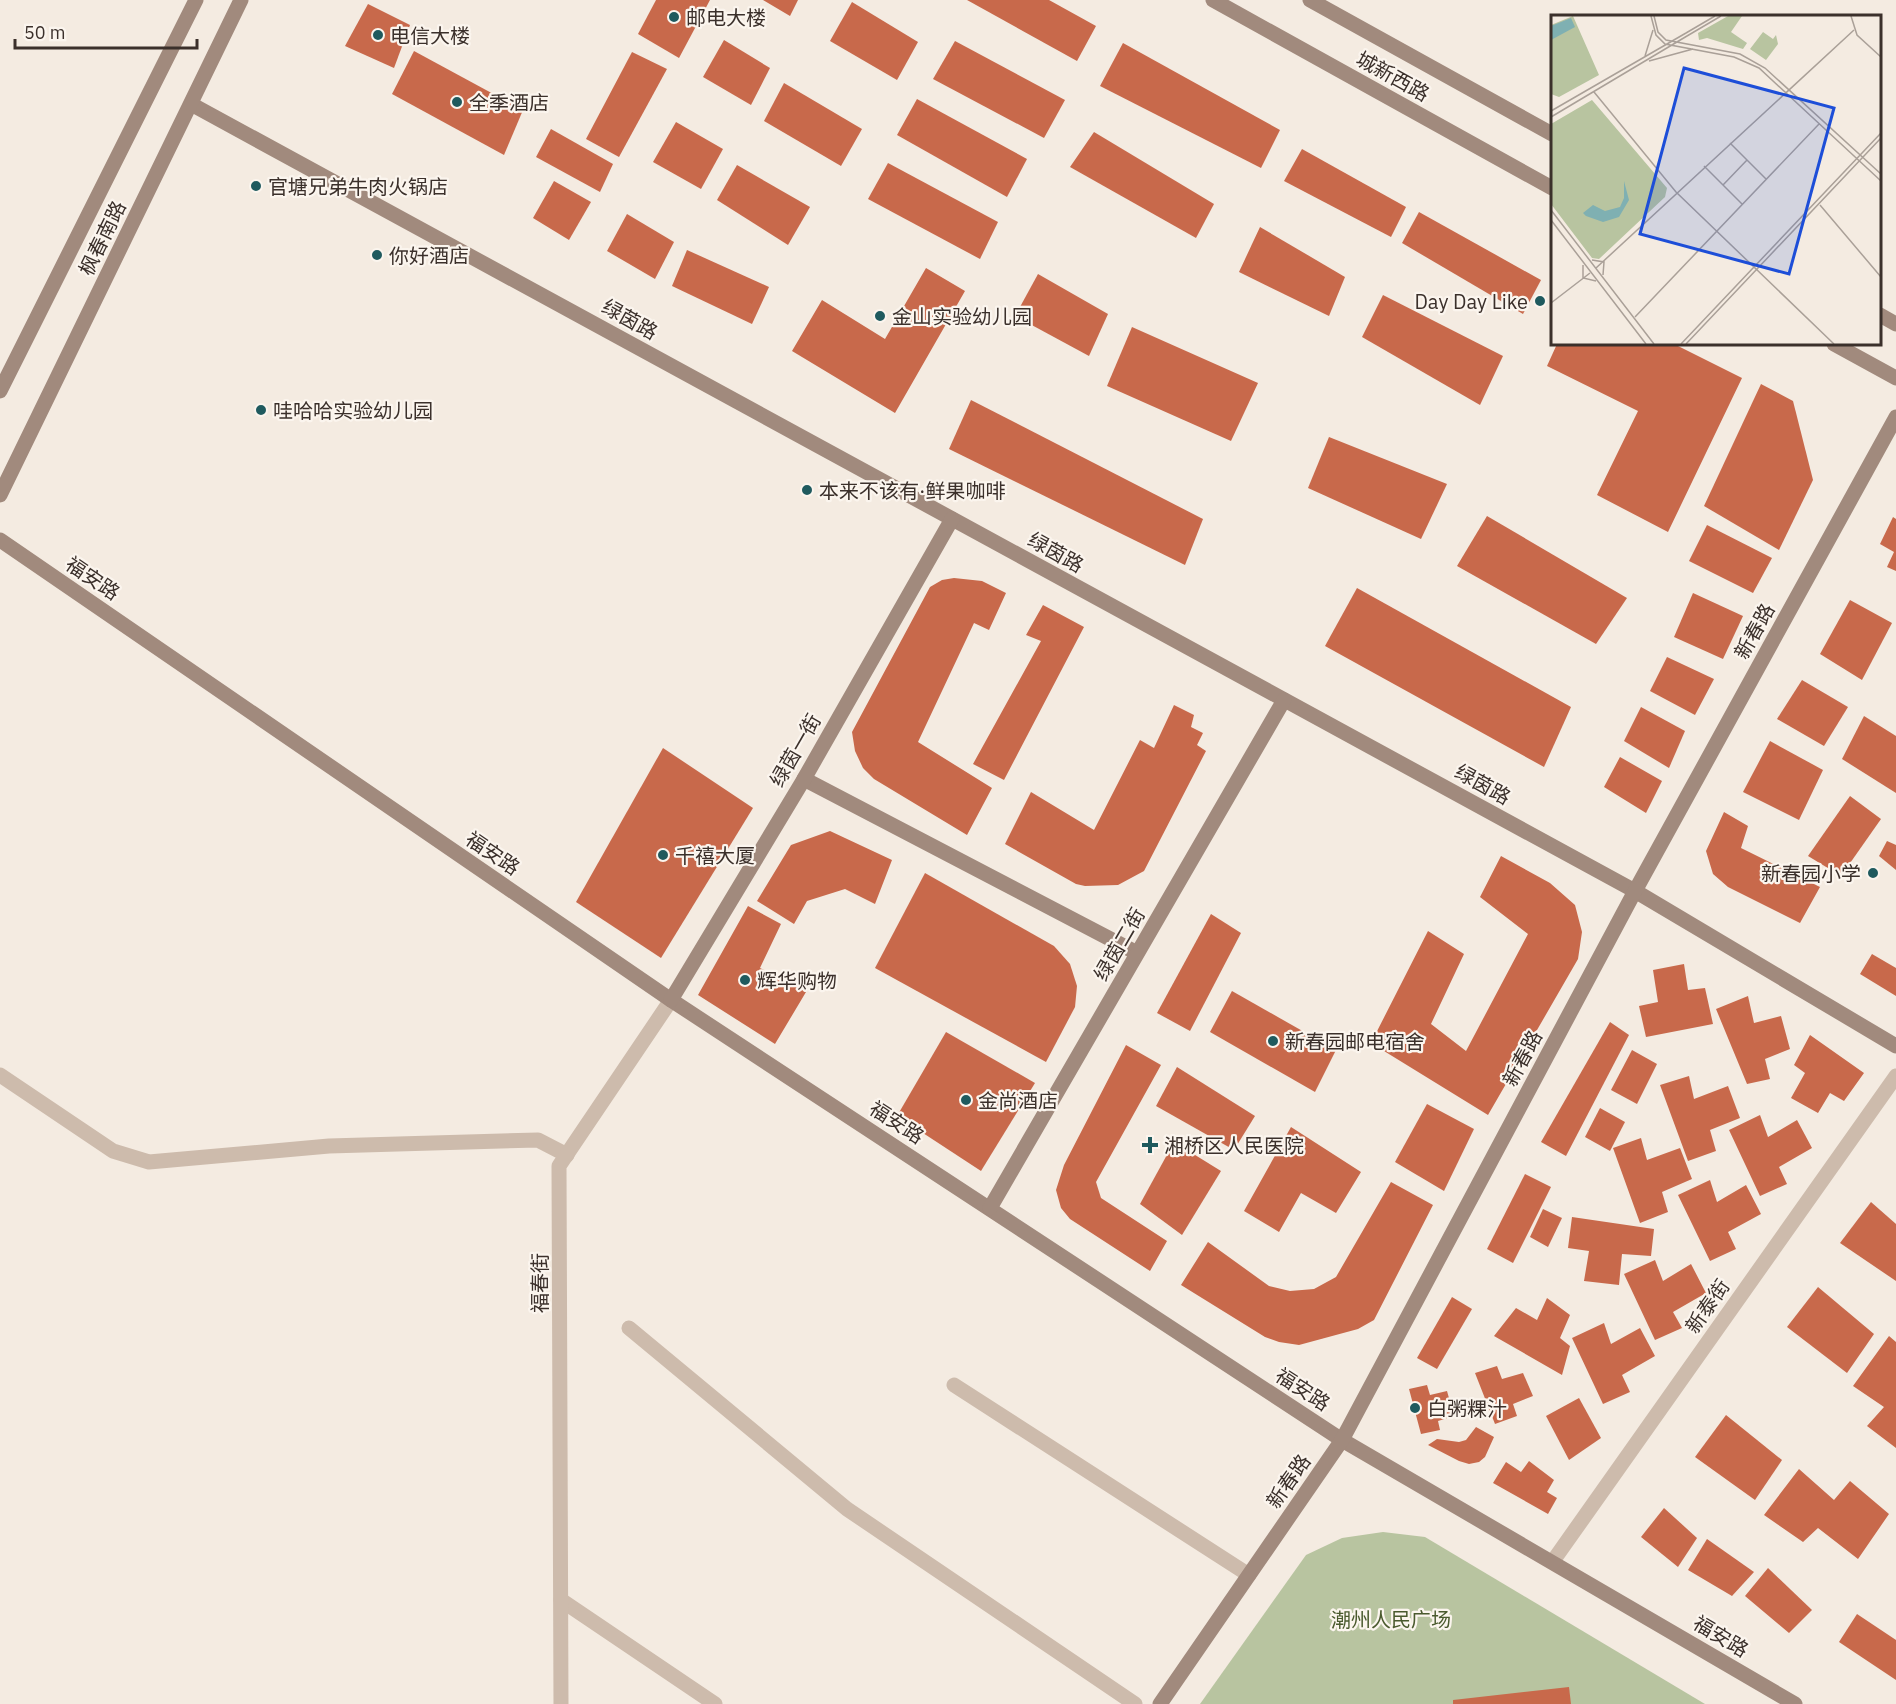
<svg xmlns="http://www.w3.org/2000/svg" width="1896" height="1704" font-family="'IBM Plex Sans','Noto Sans SC',sans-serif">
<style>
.green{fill:#b8c4a0}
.building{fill:#c8694b}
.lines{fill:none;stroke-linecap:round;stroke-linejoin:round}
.street{stroke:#cdbbac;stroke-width:15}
.secondary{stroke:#a18a7d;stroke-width:15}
.poi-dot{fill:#1f5a5e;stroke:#fbf5ee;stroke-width:2}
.labels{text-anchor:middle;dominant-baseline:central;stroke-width:4.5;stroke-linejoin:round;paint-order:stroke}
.poi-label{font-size:20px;fill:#3b302b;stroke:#fbf5ee;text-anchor:start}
.street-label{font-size:20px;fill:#3b302b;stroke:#fbf5ee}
.park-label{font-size:20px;fill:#4a5a2e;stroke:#fbf5ee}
.inset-road{fill:none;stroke:#aaa098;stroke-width:1.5}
.view{fill:#1d4ed8;fill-opacity:0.15;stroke:#1d4ed8;stroke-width:3}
.inset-edge{fill:none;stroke:#3b302b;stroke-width:3}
</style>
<rect width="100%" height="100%" fill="#f4ebe1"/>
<polygon class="green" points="1383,1532 1425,1537 1705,1704 1200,1704 1306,1555 1342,1538"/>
<g class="building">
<polygon points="656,0 710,0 679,58 638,34"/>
<polygon points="763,0 798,0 790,16"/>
<polygon points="967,0 1049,0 1096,26 1077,61"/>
<polygon points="852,2 918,42 897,80 830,41"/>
<polygon points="368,4 410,25 394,68 345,46"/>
<polygon points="724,40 770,68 751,105 703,77"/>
<polygon points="955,41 1065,100 1044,138 933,79"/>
<polygon points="1123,43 1280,130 1261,168 1100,86"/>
<polygon points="414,51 523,110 504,155 392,94"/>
<polygon points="632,52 667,69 619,157 586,139"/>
<polygon points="784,83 862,129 841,166 764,121"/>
<polygon points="917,99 1027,159 1007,197 897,135"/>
<polygon points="676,122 723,149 701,189 653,162"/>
<polygon points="551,129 613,164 600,192 536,157"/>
<polygon points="1094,132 1214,204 1196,238 1070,167"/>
<polygon points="1302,149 1406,207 1391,237 1284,181"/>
<polygon points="888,163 998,222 980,259 868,199"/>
<polygon points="737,165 810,207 788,245 717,200"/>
<polygon points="554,181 591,202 569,240 533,218"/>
<polygon points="1419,212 1541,280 1523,314 1402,243"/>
<polygon points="627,214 674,242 655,279 607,251"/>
<polygon points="1260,227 1345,277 1329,316 1239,272"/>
<polygon points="687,250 769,287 752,324 672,286"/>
<polygon points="926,268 965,291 895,413 792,351 822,300 885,339"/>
<polygon points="1038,274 1108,314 1089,356 1015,316"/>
<polygon points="1383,295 1503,356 1480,405 1362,337"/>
<polygon points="1132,327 1258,383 1231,441 1107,386"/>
<polygon points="1557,344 1674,344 1742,378 1668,532 1597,495 1638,411 1547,366"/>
<polygon points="1761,384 1793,401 1813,480 1779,550 1704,506"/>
<polygon points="971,400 1203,519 1185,565 949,449"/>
<polygon points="1329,437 1447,484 1421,539 1308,488"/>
<polygon points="1487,516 1627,598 1596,644 1457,566"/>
<polygon points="1893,517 1896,519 1896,571 1887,567 1894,552 1880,544"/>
<polygon points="1707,525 1772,558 1753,593 1689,561"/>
<polygon points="954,578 982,581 1006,593 989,630 974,623 918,742 992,788 967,835 874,779 863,768 855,751 852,732 930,587 942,580"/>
<polygon points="1357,588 1571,707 1544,767 1325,646"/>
<polygon points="1693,593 1743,616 1723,659 1674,637"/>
<polygon points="1850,600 1892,623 1862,680 1820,654"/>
<polygon points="1043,605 1084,627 1004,780 973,764 1041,641 1026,635"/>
<polygon points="1667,657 1714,679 1695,715 1650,691"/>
<polygon points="1802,680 1848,707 1824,746 1777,719"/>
<polygon points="1174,705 1194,715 1191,727 1203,733 1197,745 1206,751 1144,871 1118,885 1085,886 1076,884 1005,844 1031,792 1094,830 1140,740 1154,748"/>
<polygon points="1641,707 1685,731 1669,768 1624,741"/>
<polygon points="1864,716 1896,736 1896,793 1842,759"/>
<polygon points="1770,741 1823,770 1799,820 1743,792"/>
<polygon points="663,748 753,808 661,958 576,902"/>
<polygon points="1620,757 1662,781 1646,813 1604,787"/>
<polygon points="1850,796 1881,819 1841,876 1808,856"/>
<polygon points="1724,812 1748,826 1741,848 1820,887 1800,923 1728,887 1713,874 1706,851"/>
<polygon points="830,831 892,860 875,904 845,889 807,901 794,924 757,901 791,845"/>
<polygon points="1887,841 1896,845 1896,870 1879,856"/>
<polygon points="1501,856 1550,883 1575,905 1582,932 1578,959 1488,1115 1371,1043 1428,931 1464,954 1431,1024 1466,1051 1528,934 1480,897"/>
<polygon points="925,873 1054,946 1070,964 1077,986 1075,1007 1046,1062 875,968"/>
<polygon points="748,906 781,924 760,968 806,992 775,1044 698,995"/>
<polygon points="1211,914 1241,933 1190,1031 1157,1013"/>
<polygon points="1872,954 1896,968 1896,996 1860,974"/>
<polygon points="1684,964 1688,990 1705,988 1713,1024 1646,1037 1639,1006 1658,1002 1653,970"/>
<polygon points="1232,991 1336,1050 1315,1092 1210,1032"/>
<polygon points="1748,996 1754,1023 1781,1016 1790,1049 1765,1059 1770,1079 1747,1084 1716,1009"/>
<polygon points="1610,1022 1629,1035 1566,1156 1541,1142"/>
<polygon points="946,1032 1035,1083 981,1171 897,1116"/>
<polygon points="1810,1035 1864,1073 1844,1101 1830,1093 1818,1113 1791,1098 1805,1073 1794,1065"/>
<polygon points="1126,1045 1161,1065 1096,1182 1101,1198 1167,1241 1150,1271 1070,1219 1061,1208 1056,1190 1064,1165"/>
<polygon points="1632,1050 1657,1064 1637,1104 1611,1090"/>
<polygon points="1177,1067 1255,1116 1234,1150 1156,1106"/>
<polygon points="1689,1076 1694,1099 1728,1086 1740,1118 1710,1130 1716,1151 1688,1161 1660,1085"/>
<polygon points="1427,1104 1474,1129 1444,1191 1395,1162"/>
<polygon points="1600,1108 1625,1122 1610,1151 1585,1137"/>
<polygon points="1760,1115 1768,1137 1797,1120 1812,1148 1779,1167 1787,1184 1760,1196 1729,1130"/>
<polygon points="1291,1127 1361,1172 1336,1213 1301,1193 1279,1232 1244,1211"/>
<polygon points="1641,1138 1647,1160 1680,1148 1692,1179 1662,1192 1668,1212 1640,1223 1613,1148"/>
<polygon points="1174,1142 1221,1171 1182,1235 1140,1204"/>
<polygon points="1525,1174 1551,1187 1513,1263 1487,1249"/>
<polygon points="1710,1180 1717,1202 1746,1185 1761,1214 1728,1232 1736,1249 1710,1261 1678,1195"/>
<polygon points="1391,1182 1433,1205 1374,1320 1358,1329 1299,1345 1279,1342 1265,1337 1181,1285 1208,1242 1269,1286 1290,1291 1314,1289 1336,1277"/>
<polygon points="1871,1202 1896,1224 1896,1281 1840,1243"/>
<polygon points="1543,1209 1562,1218 1548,1247 1530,1237"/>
<polygon points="1572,1217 1654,1229 1651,1256 1622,1254 1619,1285 1584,1281 1589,1251 1568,1248"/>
<polygon points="1655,1260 1663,1281 1691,1264 1706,1293 1673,1312 1682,1328 1655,1340 1624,1274"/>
<polygon points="1818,1287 1874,1334 1847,1373 1787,1327"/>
<polygon points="1452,1297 1472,1309 1437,1369 1417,1358"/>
<polygon points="1547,1298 1570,1315 1560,1338 1570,1346 1562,1375 1494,1336 1516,1308 1537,1320"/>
<polygon points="1604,1323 1611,1344 1640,1328 1655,1356 1622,1375 1630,1392 1603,1404 1572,1338"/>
<polygon points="1889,1336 1896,1342 1896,1448 1867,1426 1884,1407 1853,1386"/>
<polygon points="1497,1366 1502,1379 1523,1373 1533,1396 1513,1404 1517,1416 1495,1424 1475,1373"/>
<polygon points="1427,1385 1430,1395 1447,1391 1454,1416 1438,1421 1440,1430 1421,1434 1409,1389"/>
<polygon points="1579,1398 1601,1438 1569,1460 1546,1416"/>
<polygon points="1726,1415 1782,1460 1755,1500 1695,1457"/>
<polygon points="1476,1427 1494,1437 1485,1457 1479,1462 1469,1464 1459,1461 1428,1445 1437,1439 1459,1442 1466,1440"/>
<polygon points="1529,1461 1554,1480 1547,1492 1557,1498 1548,1514 1493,1483 1506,1462 1521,1472"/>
<polygon points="1799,1469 1834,1500 1850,1481 1889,1514 1858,1559 1818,1528 1803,1542 1764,1515"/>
<polygon points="1664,1508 1697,1538 1678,1567 1641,1537"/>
<polygon points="1707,1539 1754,1572 1732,1596 1688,1570"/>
<polygon points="1768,1568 1812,1610 1789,1633 1745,1596"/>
<polygon points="1857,1614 1896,1640 1896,1680 1839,1642"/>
<polygon points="1569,1687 1571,1704 1453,1704 1453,1700"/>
</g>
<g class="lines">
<g class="street">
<polyline points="0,1075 113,1151 149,1162 329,1146 538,1140 567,1155"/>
<polyline points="629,1328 847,1509 1135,1704"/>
<polyline points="954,1385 1249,1575"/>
<polyline points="1553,1561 1896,1076"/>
<polyline points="561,1600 715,1704"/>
<polyline points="561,1704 559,1166 671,1000"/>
</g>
<g class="secondary">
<polyline points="1213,0 1552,188"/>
<polyline points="1310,0 1552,134"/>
<polyline points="191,104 1635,891 1896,1046"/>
<polyline points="1880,315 1896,324"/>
<polyline points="1834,344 1896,378"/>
<polyline points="0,391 196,0"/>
<polyline points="0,495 241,0"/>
<polyline points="0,540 671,1000 1342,1440 1795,1704"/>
<polyline points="804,779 1137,953"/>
<polyline points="671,1000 804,779 952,519"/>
<polyline points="990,1208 1284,700"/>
<polyline points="1160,1704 1342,1440 1635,891 1896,417"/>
</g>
</g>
<g class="poi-dot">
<circle cx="674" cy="17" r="6"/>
<circle cx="378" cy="35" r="6"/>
<circle cx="457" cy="102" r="6"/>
<circle cx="256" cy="186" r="6"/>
<circle cx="377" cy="255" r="6"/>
<circle cx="1540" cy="301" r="6"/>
<circle cx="880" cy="316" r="6"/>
<circle cx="261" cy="410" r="6"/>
<circle cx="807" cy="490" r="6"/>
<circle cx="663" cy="855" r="6"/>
<circle cx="1873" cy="873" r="6"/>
<circle cx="745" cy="980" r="6"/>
<circle cx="1273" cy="1041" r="6"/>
<circle cx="966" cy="1100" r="6"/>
<path d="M1147 1136h6v6h6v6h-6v6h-6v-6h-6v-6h6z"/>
<circle cx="1415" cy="1408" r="6"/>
</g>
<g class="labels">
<g class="poi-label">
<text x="686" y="17">邮电大楼</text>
<text x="390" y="35">电信大楼</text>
<text x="469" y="102">全季酒店</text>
<text x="268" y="186">官塘兄弟牛肉火锅店</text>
<text x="389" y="255">你好酒店</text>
<text x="1528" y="301" text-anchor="end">Day Day Like</text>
<text x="892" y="316">金山实验幼儿园</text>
<text x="273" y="410">哇哈哈实验幼儿园</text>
<text x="819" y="490">本来不该有·鲜果咖啡</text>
<text x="675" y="855">千禧大厦</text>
<text x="1861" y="873" text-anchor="end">新春园小学</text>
<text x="757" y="980">辉华购物</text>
<text x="1285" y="1041">新春园邮电宿舍</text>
<text x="978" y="1100">金尚酒店</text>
<text x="1164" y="1145">湘桥区人民医院</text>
<text x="1427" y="1408">白粥粿汁</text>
</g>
<g class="street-label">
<text transform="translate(1393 76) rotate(29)">城新西路</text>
<text transform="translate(102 238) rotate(-64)">枫春南路</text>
<text transform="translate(630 319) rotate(29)">绿茵路</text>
<text transform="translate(1056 552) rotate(29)">绿茵路</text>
<text transform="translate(93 578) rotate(34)">福安路</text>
<text transform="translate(1754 631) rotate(-61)">新春路</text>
<text transform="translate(795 750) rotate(-60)">绿茵一街</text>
<text transform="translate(1483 784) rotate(29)">绿茵路</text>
<text transform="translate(493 853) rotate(34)">福安路</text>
<text transform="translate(1119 944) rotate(-60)">绿茵二街</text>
<text transform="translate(1522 1058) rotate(-62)">新春路</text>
<text transform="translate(897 1122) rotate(33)">福安路</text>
<text transform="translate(539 1283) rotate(-90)">福春街</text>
<text transform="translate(1707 1306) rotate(-55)">新泰街</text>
<text transform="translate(1303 1389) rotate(33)">福安路</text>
<text transform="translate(1288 1481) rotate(-55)">新春路</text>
<text transform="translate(1721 1636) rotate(31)">福安路</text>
</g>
<g class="park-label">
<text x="1391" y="1619">潮州人民广场</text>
</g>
</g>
<g transform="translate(1551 15)">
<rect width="330" height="330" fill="#f4ebe1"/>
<path d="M22,1L48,60L8,82L0,79V10ZM177,1H191L180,17L196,28L192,34L156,23L148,25L147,18ZM212,17L222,24L225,20L227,29L215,45L199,34ZM41,85L116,173L114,182L48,244L41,243L0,189V109Z" fill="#b8c4a0"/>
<path d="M20,3L24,12L0,25V11ZM73,166L78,185L68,202L52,207L35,201L32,198L42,190L54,196L69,192L73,183Z" fill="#7fb0b2"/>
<path class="inset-road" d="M100,1L105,20L114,29L183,42L208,53L330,166M103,1L107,17L115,25L189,39L214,53L330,159M300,1L306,20L330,42M135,18L164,1M136,21L170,1M94,41L102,15M98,46L142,34M43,77L125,177L283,329M0,96L135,18M0,102L136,21M179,128L215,164M153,151L191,189M172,170L196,145M269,190L330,262M0,195L103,329M0,205L95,329M41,245L53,247L52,260M32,250V263L45,266M45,253L303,15M0,288L39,258M84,302L268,109M130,329L330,118M135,329L330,123"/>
<path class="view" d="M133,53L283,93L238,259L89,219Z"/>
<rect width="330" height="330" class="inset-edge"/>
</g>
<path d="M15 39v9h182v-9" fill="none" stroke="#3b302b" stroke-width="3"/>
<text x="24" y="39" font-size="18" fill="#3b302b" stroke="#fbf5ee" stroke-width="4.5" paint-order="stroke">50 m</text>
</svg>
